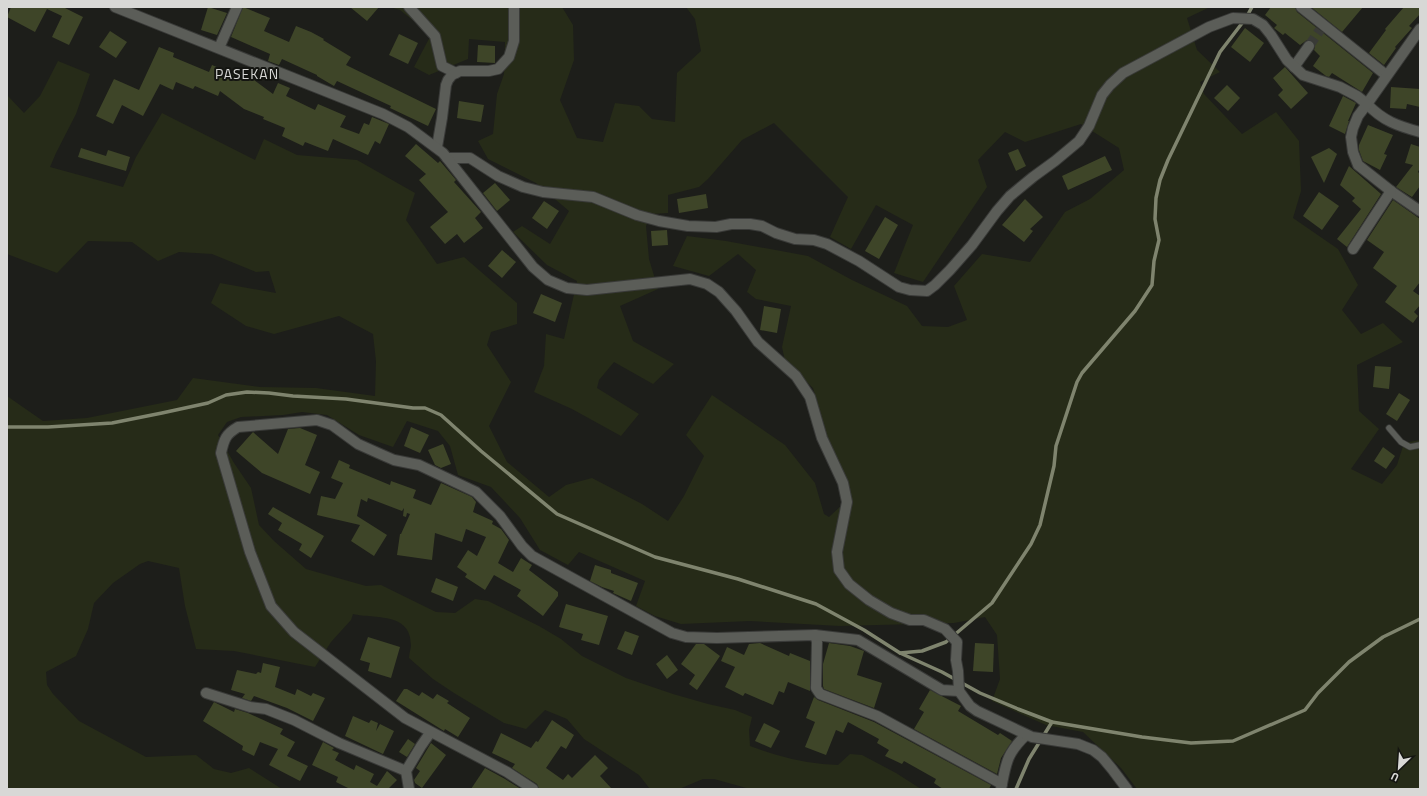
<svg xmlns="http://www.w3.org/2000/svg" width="1427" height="796" font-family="'Titillium Web',sans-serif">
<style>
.green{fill:#262b18}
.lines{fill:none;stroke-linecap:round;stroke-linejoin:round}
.stream{stroke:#7f846e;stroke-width:3.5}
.building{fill:#3e4528}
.minor-tunnel{stroke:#393a36;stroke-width:10;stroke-dasharray:10 5;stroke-linecap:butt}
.service-casing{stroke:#393a38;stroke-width:7}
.minor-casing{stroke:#393a38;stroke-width:12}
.tertiary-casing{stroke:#393a38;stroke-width:12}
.service{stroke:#5b5d58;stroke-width:5.5}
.minor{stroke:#5b5d58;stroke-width:10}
.tertiary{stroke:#5b5d58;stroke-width:10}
.labels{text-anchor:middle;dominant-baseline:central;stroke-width:4;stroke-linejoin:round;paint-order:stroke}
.quarter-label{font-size:14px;letter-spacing:1px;fill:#d8d8d6;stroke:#141511}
</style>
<rect width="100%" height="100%" fill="#1d1e1a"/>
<path class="green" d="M390,7H562L573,25L574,60L560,100L577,138L603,142L615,103L639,106L652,119L675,122L677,73L701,51L695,19L686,7H1210L1187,18L1197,50L1220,72L1200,82L1204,94L1242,134L1276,112L1299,141L1301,191L1293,218L1338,249L1358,285L1342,310L1361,334L1383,323L1403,342L1357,365L1359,411L1379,429L1351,469L1382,484L1397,465L1404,443L1420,440V789H1137L1121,768L1083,732L1046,725L992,701L1000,679L997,635L985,617L954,623L840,626L750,621L681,624L655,616L636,606L645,581L579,552L568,565L540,550L520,518L491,487L458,475L450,446L438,431L407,421L393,447L359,435L327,415L302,412L283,415L241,417L227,422L218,435L234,463L251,488L259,525L274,541L306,569L366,586L381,585L436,612L455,613L475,599L488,601L539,626L561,639L582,656L626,678L673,694L708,704L735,710L752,717L749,730L750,746C779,757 807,764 838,765L850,754L862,755L896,773L921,789H750L714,779H703L679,789H650L639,775L584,739L567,719L545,710L526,729L504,723L454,693L433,679L409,658C409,653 411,649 411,645C411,612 375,619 353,614L351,620L331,642L315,667L234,651L196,649L185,606L179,568L148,561L140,564L113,583L94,603L88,629L76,656L46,672L47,685L53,694L79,721L146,757L196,755L214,769L231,773L249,768L282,789H7V396L43,421L87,418L177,400L193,378L260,387L316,388L375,396L376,361L373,334L339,316L274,334L246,326L211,303L220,283L276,293L269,271L256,272L212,254L179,252L158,261L132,242L88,241L57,273L7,254V95L24,113L40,96L58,61L90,74L76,114L56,153L50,167L123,187L136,157L162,113L255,160L264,139L297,155L357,160L415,193L406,220L437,264L464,257L517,303V324L491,332L487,345L511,382L489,426L507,462L549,497L566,485L592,478L642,504L668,521L684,496L704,456L686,435L712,395L785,445L815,483L824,514L829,517L842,505L828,439L813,388L785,361L782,347L791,306L756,299L747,292L756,270L738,254L709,276L673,266L687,236L726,241L808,256L852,280L907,306L922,326L948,327L967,320L954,286L982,254L1030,262L1065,212L1090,199L1124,170L1119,148L1081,124L1025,142L1005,132L978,160L987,187L923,282L894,273L913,225L876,205L851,249L830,237L848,197L774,123L742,140L708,179L699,187L668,195V213L651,214L646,226L649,259L658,289L620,306L633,341L674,364L653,384L614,362L599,380L597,388L639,414L621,436L572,409L534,392L544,366L546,334L564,339L577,281L547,265L513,232L522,226L550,244L569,211L536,183L488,159L478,141L493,134L497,94L504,74L505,42L469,39L468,59L429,75L414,67L431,35L400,10Z"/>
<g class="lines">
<g class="stream">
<polyline points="7,427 48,427 112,423 162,413 208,403 226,395 247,392 269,393 293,396 346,399 413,408 425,408 441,415 481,451 557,514 655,557 738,579 816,604 864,630 900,653 922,651 946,642 992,603 1031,544 1040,525 1054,466 1056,446 1077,382 1082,373 1135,311 1152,285 1154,261 1159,240 1155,219 1156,198 1160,180 1168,160 1220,52 1246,18 1252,7"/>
<polyline points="900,653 942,672 980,693 1018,709 1052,722 1142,737 1191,743 1233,741 1305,710 1318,693 1349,662 1383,637 1420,619"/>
<polyline points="1016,789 1029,759 1052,722"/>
</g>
</g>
<g class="building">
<polygon points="11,7 63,7 83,17 69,45 52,37 62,16 47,9 35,32 7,17"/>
<polygon points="208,7 227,13 217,35 201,30"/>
<polygon points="243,7 270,18 264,31 289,42 296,26 311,32 324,39 323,40 351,57 346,65 436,109 428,126 390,108 391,106 337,81 334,86 317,76 317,75 282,59 279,65 268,61 270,54 231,37"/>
<polygon points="350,7 379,7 367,21"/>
<polygon points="1271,7 1295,7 1297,12 1373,73 1362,92 1332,73 1329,77 1326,76 1313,66 1320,56 1314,50 1315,47 1315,43 1310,40 1307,40 1300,45 1285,33 1283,35 1274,28 1277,25 1265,15"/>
<polygon points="1311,7 1363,7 1342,32"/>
<polygon points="1404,7 1420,7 1420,14 1409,26 1412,28 1395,47 1396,48 1384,65 1369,53 1386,30 1385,29"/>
<polygon points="1245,28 1264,43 1250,62 1231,47"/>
<polygon points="110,31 127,42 116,58 99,47"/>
<polygon points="399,34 418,43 408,64 389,55"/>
<polygon points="478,45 495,46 495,63 477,62"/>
<polygon points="159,47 174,53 173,57 209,72 212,65 231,73 233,69 250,77 273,94 278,83 290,88 286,96 315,110 318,104 346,116 340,127 359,134 364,123 369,125 372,117 389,124 380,144 375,141 368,155 333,139 328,151 305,142 303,146 282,136 285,128 263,119 264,117 244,109 220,91 218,96 195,86 193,89 176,82 173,90 160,84 143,116 122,105 113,124 96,116 114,79 139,90"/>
<polygon points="1285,67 1308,93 1291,109 1278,95 1283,90 1273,78"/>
<polygon points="1227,85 1240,98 1228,111 1214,98"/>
<polygon points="1391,87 1420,89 1420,107 1407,104 1406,109 1390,108"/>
<polygon points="1343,96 1356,103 1348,121 1349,121 1345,134 1329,126"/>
<polygon points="459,101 484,105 481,122 457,118"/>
<polygon points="1368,125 1393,135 1384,154 1387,155 1380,170 1363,161 1359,150 1359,145"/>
<polygon points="416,144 438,163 440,161 456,180 454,182 481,212 475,218 483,228 464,243 457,234 445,244 430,227 448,212 419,180 426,174 405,156"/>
<polygon points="1411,144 1420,147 1420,168 1418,172 1420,174 1420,186 1412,197 1396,187 1413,165 1405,163"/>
<polygon points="81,148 106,156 108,150 130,157 126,171 78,157"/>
<polygon points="1329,148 1337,154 1324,183 1311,157"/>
<polygon points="1018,149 1026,166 1016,171 1008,153"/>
<polygon points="1105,156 1112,170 1068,190 1062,176"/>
<polygon points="1349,166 1381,194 1347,247 1337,239 1361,209 1352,201 1355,198 1340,185"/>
<polygon points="495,183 510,200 497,211 483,193"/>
<polygon points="1319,192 1339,206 1322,230 1303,216"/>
<polygon points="706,194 708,208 679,213 677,199"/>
<polygon points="1025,199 1043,217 1030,229 1033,231 1024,242 1002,225"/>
<polygon points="1393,200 1420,219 1420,282 1413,291 1420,296 1420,305 1414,312 1418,316 1413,323 1385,302 1397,286 1373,268 1384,252 1367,240"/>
<polygon points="544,201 559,211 547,229 532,218"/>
<polygon points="885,217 898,225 879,259 865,251"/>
<polygon points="667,230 668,245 652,246 651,231"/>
<polygon points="502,250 516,262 502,278 488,266"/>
<polygon points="541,294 562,303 555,322 533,313"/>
<polygon points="764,306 781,309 777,333 760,330"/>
<polygon points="1375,366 1391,367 1389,389 1373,387"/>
<polygon points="1399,393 1410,400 1397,421 1386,414"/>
<polygon points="411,427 429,435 420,453 404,446"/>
<polygon points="300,428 317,435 305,465 320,472 310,494 262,473 236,451 253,432 278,454 288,429"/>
<polygon points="443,444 451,464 441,468 435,465 428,450"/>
<polygon points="1383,447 1395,456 1386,469 1374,461"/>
<polygon points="339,460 350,465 349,468 390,485 391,481 416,490 413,498 431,505 441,483 472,497 476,502 473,512 493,521 492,524 501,529 509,540 498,563 513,572 521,558 532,565 529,570 558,592 558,596 543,616 517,596 521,590 494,575 485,590 465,577 467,574 457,567 468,550 477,556 486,537 466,529 462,542 435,533 432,560 397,555 400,534 401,534 410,514 407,513 406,517 403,516 404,508 402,511 368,498 367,502 361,499 357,516 387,535 374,556 351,541 360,525 317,515 321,496 335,499 343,483 331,478"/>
<polygon points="273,507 324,536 311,558 299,550 302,544 278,530 282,523 268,514"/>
<polygon points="595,565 611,570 611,573 638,583 631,601 613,593 614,591 602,587 590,581"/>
<polygon points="436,578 458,587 453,601 431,592"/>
<polygon points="566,604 608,616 599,645 581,640 583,634 559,627"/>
<polygon points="625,631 639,636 632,655 617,649"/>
<polygon points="368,637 400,647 391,678 368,671 370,663 360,660"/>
<polygon points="760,643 789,656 790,653 810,661 810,691 788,682 784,693 779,691 773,705 745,693 743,696 725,687 735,667 721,661 727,647 744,655 749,644"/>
<polygon points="829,643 850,646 864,651 857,675 882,683 874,708 824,689 823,686 823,664"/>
<polygon points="975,643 994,644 993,672 973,671"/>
<polygon points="696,644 704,644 720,656 697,690 689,684 695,675 681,664"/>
<polygon points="667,655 678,670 667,679 656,664"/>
<polygon points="263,663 280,667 275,687 295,695 297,689 311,696 313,693 325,698 313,721 287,708 254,696 251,701 242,698 245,694 231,690 237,670 256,674 258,672 261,673"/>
<polygon points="404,689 407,689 419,696 422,692 433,699 437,694 449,701 447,703 470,718 458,737 445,729 444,731 396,701"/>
<polygon points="930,690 961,706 958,711 998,735 1000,733 1012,741 1001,758 997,774 914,729 924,712 919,709"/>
<polygon points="814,697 818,700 874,722 991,785 989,789 943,789 934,783 936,779 904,761 902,764 885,756 889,750 877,743 879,739 848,722 843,733 836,730 826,755 805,747 815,722 806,718"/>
<polygon points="214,702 234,712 235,709 248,713 283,729 280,734 295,742 287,756 308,766 300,781 269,765 278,749 260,742 254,756 242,750 243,746 203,721"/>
<polygon points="353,716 369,723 371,720 378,723 376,731 380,724 394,731 383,754 345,736"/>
<polygon points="552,720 574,735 566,749 561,746 546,768 563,780 568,774 572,778 595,755 608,768 600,776 612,789 539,789 537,784 512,768 515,764 492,753 501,733 531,748 536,741 538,742"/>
<polygon points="764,723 780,731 771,748 755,741"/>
<polygon points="408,739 415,744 407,757 399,752"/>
<polygon points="323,742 334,748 332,750 339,753 335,760 354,770 356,765 374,774 370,782 377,786 387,771 397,780 388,789 350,789 336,782 338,777 312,765"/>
<polygon points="431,743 446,755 422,788 415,783 414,780 420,771 416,768"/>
<polygon points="485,768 505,779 521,789 471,789"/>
</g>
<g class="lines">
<polyline class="minor-tunnel" points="1309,46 1320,30"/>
<g class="service-casing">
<polyline id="service" points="1389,428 1401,442 1410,447 1420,445"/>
</g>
<g class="minor-casing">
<g id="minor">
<polyline points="409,7 435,36 442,66 456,73"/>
<polyline points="1301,7 1386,75"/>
<path d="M1420,29L1367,104C1383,121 1398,126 1420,132"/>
<polyline points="219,48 237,7"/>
<polyline points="1294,67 1309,46"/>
<polyline points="437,147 442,118 446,85 448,80 452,75 460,71 489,71 498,69 509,57 514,41 514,7"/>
<polyline points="447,158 470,158 498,176 523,187 543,192 593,197 637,215 659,221 688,226 716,227 731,224 750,224 762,226 776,233 795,239 814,240 827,244 859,261 899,287 910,290 927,291 935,285 950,270 972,245 997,211 1010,196 1033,177 1055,161 1079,141 1089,126 1102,95 1110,85 1123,73 1209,27 1233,18 1253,19 1263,25 1271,35 1287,60 1303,75 1340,87 1357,96 1367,104 1358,116 1353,128 1351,137 1353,152 1358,165 1391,191 1420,211"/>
<polyline points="1353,249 1391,191"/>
<polyline points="815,635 817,642 816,688 820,694 877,716 1002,784"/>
<polyline points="206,693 250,707 266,709 294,720 339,743 406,771"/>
<polyline points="409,789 406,771 421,746 430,733"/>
<path d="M533,789L507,772L405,718L294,632L271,606L250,552L221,453C224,439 226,434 238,427L317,420L332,425L358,444L378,453L394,460L419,465L476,492L500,516L522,546L532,556L672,633L686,637L717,638L815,635L858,640L942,690L959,691"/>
<path d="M1001,789C1006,764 1006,754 1026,735"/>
</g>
</g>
<g class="tertiary-casing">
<polyline id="tertiary" points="115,7 383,114 408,127 443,153 533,267 548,280 567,288 587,290 690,279 707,284 719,292 736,311 758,342 796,376 810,397 822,438 843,483 847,502 837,552 839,570 849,584 869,600 891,613 910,620 924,620 945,629 957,642 956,660 958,671 959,691 970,706 977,711 1032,737 1078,744 1093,750 1102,757 1112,769 1127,789"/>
</g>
<use href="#service" class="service"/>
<use href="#minor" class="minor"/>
<use href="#tertiary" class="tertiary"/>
</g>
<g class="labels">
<g class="quarter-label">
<text x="247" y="73">PASEKAN</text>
</g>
</g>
<rect width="1427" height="796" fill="none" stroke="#d8d8d6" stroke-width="16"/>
<g transform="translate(1399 768) rotate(205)" stroke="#141511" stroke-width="3" paint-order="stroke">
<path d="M0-3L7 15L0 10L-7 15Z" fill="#d8d8d6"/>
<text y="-6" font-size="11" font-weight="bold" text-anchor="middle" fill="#d8d8d6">U</text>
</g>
</svg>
